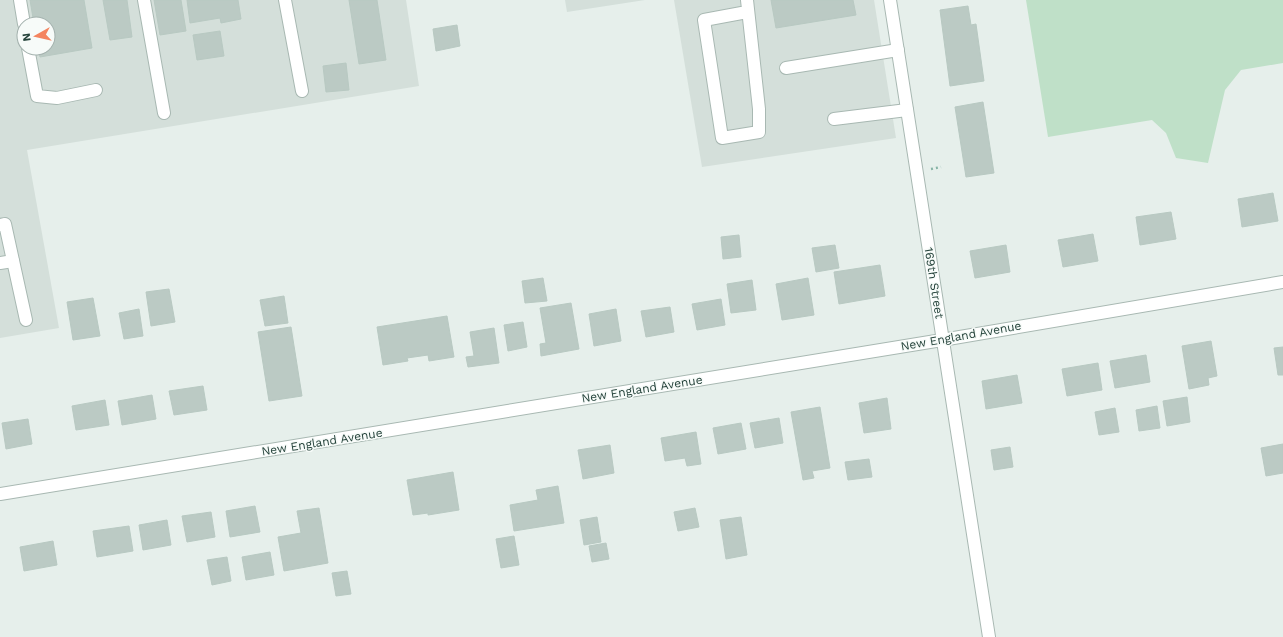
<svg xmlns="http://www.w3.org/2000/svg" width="1283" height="637" font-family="'Work Sans',sans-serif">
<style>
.built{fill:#d4dfda;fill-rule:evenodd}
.green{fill:#bfe0c8}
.building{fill:#bbcac4;stroke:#b8c9c2}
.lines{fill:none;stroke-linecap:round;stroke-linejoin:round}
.minor-casing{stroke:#a8b8b2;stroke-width:14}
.path{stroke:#86b3a5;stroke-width:2.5;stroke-dasharray:2 3;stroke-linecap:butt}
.minor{stroke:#fff;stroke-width:12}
.labels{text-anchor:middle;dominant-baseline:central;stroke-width:3;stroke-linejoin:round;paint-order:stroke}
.street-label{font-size:12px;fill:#24423a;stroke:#f7fbf9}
</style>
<rect width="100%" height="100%" fill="#e6efeb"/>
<g class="built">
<path d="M0,0H406L419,86L27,150L59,328L0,338ZM24,24H48V48H24Z"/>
<polygon points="565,0 645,0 567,12"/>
<polygon points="674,0 874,0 896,138 702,167"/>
</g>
<polygon class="green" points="1026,0 1283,0 1283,63 1241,70 1225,90 1208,163 1176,158 1166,133 1152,120 1048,137"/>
<g class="building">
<polygon points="30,0 84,0 92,48 40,57 38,48 48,48 48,24 34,24"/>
<polygon points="103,0 127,0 132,37 110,40"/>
<polygon points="154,0 181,0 186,31 160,35"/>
<polygon points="187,0 238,0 241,19 221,23 220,18 190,23"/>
<polygon points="349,0 377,0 386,60 359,64"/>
<polygon points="771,0 853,0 856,15 776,28"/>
<polygon points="968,6 971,25 976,24 984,81 950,86 940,10"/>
<polygon points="457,25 460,46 436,51 433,29"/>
<polygon points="220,31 224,56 197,60 193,35"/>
<polygon points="346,63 349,90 326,92 323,66"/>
<polygon points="983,102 994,173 966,177 955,107"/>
<polygon points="1273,193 1278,221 1242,227 1238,199"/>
<polygon points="1171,212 1176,239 1140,245 1136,217"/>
<polygon points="1093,234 1098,261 1063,267 1058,240"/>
<polygon points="739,235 741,257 723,259 721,237"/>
<polygon points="835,245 839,268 816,272 812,248"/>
<polygon points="1006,245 1010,272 975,278 970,251"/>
<polygon points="880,265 885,296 839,304 834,272"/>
<polygon points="543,278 547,301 525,303 522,281"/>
<polygon points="808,278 814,315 782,320 776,284"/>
<polygon points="752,280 756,310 731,313 727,284"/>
<polygon points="169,289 175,322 151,326 146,292"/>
<polygon points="284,296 288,323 265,326 260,300"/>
<polygon points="93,298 100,336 73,340 67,302"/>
<polygon points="721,299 725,325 697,330 692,304"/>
<polygon points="571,303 579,349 541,356 540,344 546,343 540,308"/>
<polygon points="670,307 674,332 646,337 641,311"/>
<polygon points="139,309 143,336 124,339 119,313"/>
<polygon points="616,309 621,341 594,346 589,314"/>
<polygon points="447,316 454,357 429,361 428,355 407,358 408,361 383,365 377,327"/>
<polygon points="523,322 527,347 508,351 504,325"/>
<polygon points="291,327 302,396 269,401 258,332"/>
<polygon points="494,328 499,363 468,367 466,357 474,356 470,332"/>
<polygon points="1211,341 1217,376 1208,378 1209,385 1189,389 1182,346"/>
<polygon points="1283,347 1283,375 1278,375 1274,348"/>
<polygon points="1146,355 1150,382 1115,388 1110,361"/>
<polygon points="1098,363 1102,390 1067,396 1062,369"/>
<polygon points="1017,375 1022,403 986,409 982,381"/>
<polygon points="203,386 207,410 174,415 169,391"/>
<polygon points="152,395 156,419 122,425 118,401"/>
<polygon points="1187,397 1190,422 1167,426 1163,401"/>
<polygon points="887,398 891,429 864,433 859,403"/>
<polygon points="105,400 109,425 76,430 72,406"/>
<polygon points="1157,406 1160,428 1139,431 1136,410"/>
<polygon points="820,407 830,468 812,471 814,478 803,480 791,412"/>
<polygon points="1115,408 1119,432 1099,435 1095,412"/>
<polygon points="779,418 783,443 755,448 750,423"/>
<polygon points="28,419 32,444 6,449 2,423"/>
<polygon points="741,423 746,449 718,454 713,428"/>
<polygon points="696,432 701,464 687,466 685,458 665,461 661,438"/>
<polygon points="1283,444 1283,473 1266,476 1261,448"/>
<polygon points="610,445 614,473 583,479 578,450"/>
<polygon points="1010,447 1013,467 994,470 991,450"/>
<polygon points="869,459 872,477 848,480 845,462"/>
<polygon points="453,472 459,510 428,515 428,513 413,515 407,480"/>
<polygon points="558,486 564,523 514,531 510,505 538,500 536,490"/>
<polygon points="255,506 260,532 230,537 226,511"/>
<polygon points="319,508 328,563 284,571 278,537 301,533 297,511"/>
<polygon points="695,508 699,527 678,531 674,512"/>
<polygon points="211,512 215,537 187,542 182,516"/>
<polygon points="597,517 601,542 584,545 580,520"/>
<polygon points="741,517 747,555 726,559 720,520"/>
<polygon points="167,520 171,545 143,550 139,525"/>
<polygon points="129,526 133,551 97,557 93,531"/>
<polygon points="514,536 519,565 501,568 496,539"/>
<polygon points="53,541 57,565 24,571 20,547"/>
<polygon points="606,543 609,559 592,562 589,546"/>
<polygon points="270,552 274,575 246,580 242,557"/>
<polygon points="227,557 231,581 212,585 207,560"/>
<polygon points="347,571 351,594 336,596 332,573"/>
</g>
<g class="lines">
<g class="minor-casing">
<g id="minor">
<polyline points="20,0 24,24"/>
<polyline points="144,0 164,113"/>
<polyline points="285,0 302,91"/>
<polyline points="747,0 759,109 759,132 722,138 704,20 747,12"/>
<polyline points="890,0 989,637"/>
<polyline points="28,48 37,96 57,98 96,90"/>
<polyline points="786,68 898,50"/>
<polyline points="834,119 907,110"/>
<polyline points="0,225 5,224 26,320"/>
<polyline points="0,263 13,261"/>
<polyline points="0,494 942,340 1283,282"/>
</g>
</g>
<polyline class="path" points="931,169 941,167"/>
<use href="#minor" class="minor"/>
</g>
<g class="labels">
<g class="street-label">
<text transform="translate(934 283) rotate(81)">169th Street</text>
<text transform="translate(961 336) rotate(-10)">New England Avenue</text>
<text transform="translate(642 389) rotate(-9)">New England Avenue</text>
<text transform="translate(322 442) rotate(-9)">New England Avenue</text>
</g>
</g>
<g transform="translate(36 36) rotate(262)"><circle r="19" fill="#f7fbf9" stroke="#a3b1ad"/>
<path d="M0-3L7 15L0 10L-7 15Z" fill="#f4845f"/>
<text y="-6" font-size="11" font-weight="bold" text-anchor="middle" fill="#24423a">N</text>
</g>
</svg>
